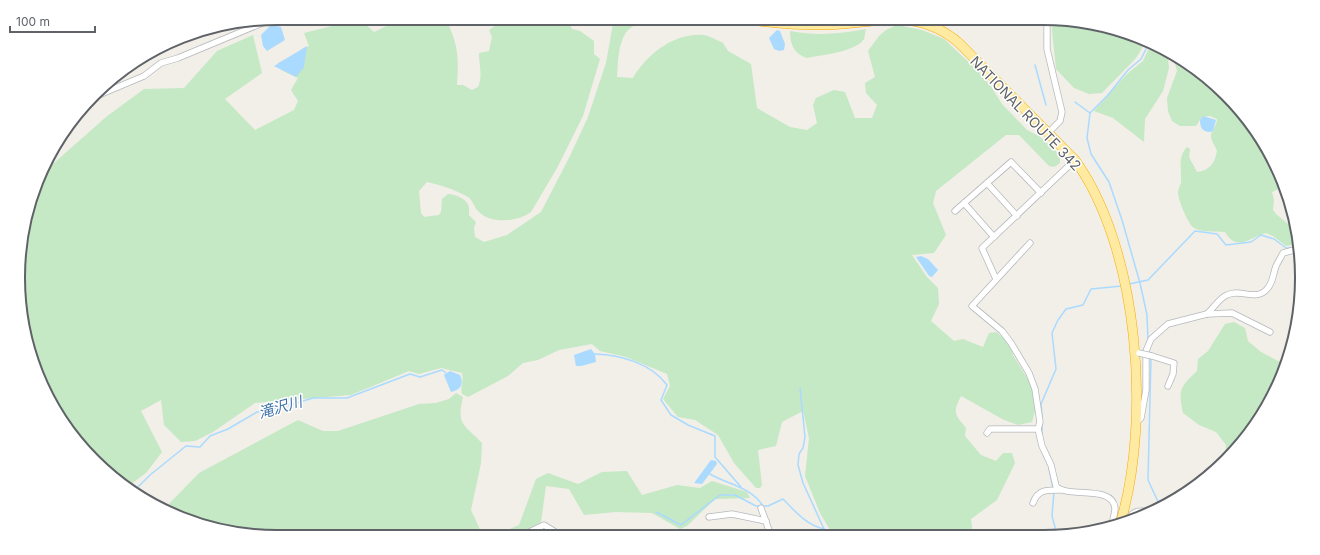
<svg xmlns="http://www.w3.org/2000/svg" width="1320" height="555" font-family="Inter,'Noto Sans JP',sans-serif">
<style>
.green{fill:#c5e8c5}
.water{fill:#aadaff}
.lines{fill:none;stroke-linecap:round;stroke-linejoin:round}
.stream{stroke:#aadaff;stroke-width:1.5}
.minor-casing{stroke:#b5b8bc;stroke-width:7}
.trunk-casing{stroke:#f9ab00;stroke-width:10}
.minor{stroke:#fff;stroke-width:5.5}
.trunk{stroke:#feeaa1;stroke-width:9}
.minor-bridge-casing{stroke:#b5b8bc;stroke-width:7;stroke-linecap:butt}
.minor-bridge{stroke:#fff;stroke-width:5.5}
.labels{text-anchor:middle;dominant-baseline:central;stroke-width:3;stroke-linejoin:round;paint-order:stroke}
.street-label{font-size:14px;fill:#5f6368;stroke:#fff}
.water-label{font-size:15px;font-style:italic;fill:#4174aa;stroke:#fff}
.rim{fill:none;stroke:#5f6368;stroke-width:2}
</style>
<rect width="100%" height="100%" fill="#f1efe8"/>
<g class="green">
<path d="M404,18H447C448,26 452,31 454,39C459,55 458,69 457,85H463L472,90L478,87C483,76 479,65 479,53L489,51L492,37L489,30L502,21V18H523L524,20L528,19L552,24L555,18H575L570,25L572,29L580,31L594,41V54L600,59L583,116L557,168L531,212C518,222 491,224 479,212C474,208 473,200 468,197C456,190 441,185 427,182L419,191L421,213L424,217L439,215L441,212L442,199L448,194C455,194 468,199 469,208C469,210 469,212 469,215L476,222L474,228L475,237L484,242L507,235L541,212L569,158L588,117L606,63L614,18H645C640,22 632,26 627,31C618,43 618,62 617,77L633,78C647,54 674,33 703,35C710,36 717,40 723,43L728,51L751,64L757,108L790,127L807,130L817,123L813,105L816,98L834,90L845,92L855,118H872L877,105L866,93L865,83L875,77L868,51L879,36L886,30L897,25L922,30L944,39L976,69L990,85L1002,104L1027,130L1039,136L1060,155V163L1054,167L1049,166L1019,135H1006L936,191L933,203L946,235L934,253L912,255L927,277L938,288L939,304L931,321L954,341L963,339L983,347L989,333L996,332L1009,342L1013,355L1032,386L1036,407L1032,422L1018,425L1004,420L961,396C953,412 954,414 966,428L965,436L981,455L996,461L1003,453H1012L1015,463L997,500L971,519L973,535H833L820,513L805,476L809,438L803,411L782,422L776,446L758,450L762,485L760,488H756L734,463L718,435L695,420L678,417L663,399L670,386L667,374L626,357L600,351L592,344L559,350L538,360L523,363L508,376L468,397L462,394C460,387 464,381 462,373L441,368L419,374L409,371L351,395L255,403L213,432L195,441L181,442L164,425L161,400L141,411L162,452L146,473L127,487L119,483L53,407L23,328L20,243L45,171L106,117L144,89L184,88L217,51L253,35L262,73L225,99L255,130L294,110L298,101L291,90L298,78L281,70L278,63L309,46L304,33L360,19L374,32Z"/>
<polygon points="1053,20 1126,32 1145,43 1136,58 1102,93 1089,94 1074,88 1056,69 1052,30"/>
<path d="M866,29C865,32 865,36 864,39C856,52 821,55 807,58C794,54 790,44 790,31C816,36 841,34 866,29Z"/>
<polygon points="1150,46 1170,57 1168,59 1169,68 1163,91 1145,119 1144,142 1113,118 1094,111 1127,74 1143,61"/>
<path d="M1174,60L1213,82L1275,163L1283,191L1278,189L1272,192L1274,200L1273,210L1276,214L1293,228L1297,244L1286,246L1273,236L1266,233C1249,238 1237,252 1225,232C1215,231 1203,233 1194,228C1188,224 1178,200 1178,192C1178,189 1180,186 1181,183C1182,171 1177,157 1187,147L1190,149L1189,157L1197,172C1209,171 1215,163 1217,151C1216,147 1210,139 1211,135C1212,129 1217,126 1217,119L1210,116L1202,117L1196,126H1180L1172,121L1168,111L1167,98L1177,71Z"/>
<path d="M1234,322L1245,328L1248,341L1261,352L1278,361L1289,359L1258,422L1225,459L1226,445L1216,432L1199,425L1183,413C1178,389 1180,387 1197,371L1198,359L1208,351L1225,324Z"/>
<path d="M456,393L463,397C456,425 464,424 482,443L481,463L471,510L483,536L278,537L194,523L165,508L199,473L298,420L323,431H338L419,404L436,403L449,399Z"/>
<polygon points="627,471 642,495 677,485 700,488 712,481 747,492 750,498 715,499 687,526 680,529 652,513 616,512 584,515 569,489 546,486 541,522 515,536 493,536 519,525 536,479 548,473 578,484 602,472"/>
</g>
<g class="water">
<polygon points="272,24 281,27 285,40 267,51 263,46 261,35"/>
<polygon points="777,30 780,31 785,44 784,50 779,51 774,49 769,38"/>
<polygon points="307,46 304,67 296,77 274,66"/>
<path d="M1203,116L1216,120L1213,131L1210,132C1202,132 1200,127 1200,120Z"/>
<polygon points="921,256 928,259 938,270 932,277 929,276 916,257"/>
<polygon points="591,349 595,354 596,362 581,366 576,366 574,355"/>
<path d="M450,371L460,375C464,384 461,390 451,392L444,375Z"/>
<polygon points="711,460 716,461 717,464 702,484 694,483"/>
</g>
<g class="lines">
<g class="stream">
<polyline points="1035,65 1046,105"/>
<polyline points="1075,102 1090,113"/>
<polyline points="1129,284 1148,280 1195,231 1217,234 1226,245 1251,242 1261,235 1274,239 1286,248 1298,248"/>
<polyline points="1148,341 1147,315 1140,283 1122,220 1109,182 1091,154 1087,138 1090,113 1108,95 1128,70 1141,59 1148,45"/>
<path d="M595,354C620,355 651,363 667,385L661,400L671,415L688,425L715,436V457L741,487"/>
<polyline points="1151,358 1148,480 1161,508"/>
<polyline points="800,388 805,437 803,448 799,454 798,465 803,483 824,529 831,535"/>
<polyline points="1042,417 1041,404 1056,369 1052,333 1058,320 1066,309 1083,305 1091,289 1122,286"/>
<polyline points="1042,437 1042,421"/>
<polyline points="1049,468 1053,488"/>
<path d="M710,474C729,485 751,487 763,506"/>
<polyline points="134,491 150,475 186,446 200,447 210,436 228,429 257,412 293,404 313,398 347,398 410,374 420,377 442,370 446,373"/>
<polyline points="1054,491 1052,516 1055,527 1054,535"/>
<path d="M656,512L681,525L720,495H735L756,506H768L783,499C795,511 806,525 824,529"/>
</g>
<g class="minor-casing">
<g id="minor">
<polyline points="1047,19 1047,49 1062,112 1060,121 1049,132"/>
<polyline points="94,97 144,76 161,63 178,58 272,19"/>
<polyline points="987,183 1017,216"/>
<polyline points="964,203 994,237"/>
<polyline points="955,211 1011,162 1041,193"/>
<path d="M1030,243L972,306L1002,331L1011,343L1029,373L1035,389L1040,422L1038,429L1042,446L1051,465L1056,486C1068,499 1112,484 1115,508C1115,513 1113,519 1112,524"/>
<polyline points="996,279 982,248 1075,160"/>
<path d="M1207,314C1214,308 1219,298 1227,295C1240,288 1256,302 1267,289C1273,283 1273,274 1276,266C1278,262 1281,257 1283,253L1294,250"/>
<polyline points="1152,356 1174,363 1173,374 1168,386"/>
<polyline points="1136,423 1141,418 1146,390 1146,351 1151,339 1168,324 1207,314 1232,313 1270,332"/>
<polyline points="987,433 990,429 1038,429"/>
<path d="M1033,503C1038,489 1047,490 1061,490"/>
<polyline points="761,508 771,536"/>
<polyline points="709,517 732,514 766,521"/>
<path d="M1128,519C1133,510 1141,510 1150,512"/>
<polyline points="521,536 544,525 562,536"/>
</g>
</g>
<g class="trunk-casing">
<path id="trunk" d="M741,18C770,24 799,25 829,25C877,23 918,7 959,43L1075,160C1139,249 1151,418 1121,521"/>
</g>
<use href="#minor" class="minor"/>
<use href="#trunk" class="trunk"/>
<g class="minor-bridge-casing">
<polyline id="minor-bridge" points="1139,353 1152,356"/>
</g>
<use href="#minor-bridge" class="minor-bridge"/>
</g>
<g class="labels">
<g class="street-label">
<text transform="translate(1026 113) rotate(46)">NATIONAL ROUTE 342</text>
</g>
<g class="water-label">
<text transform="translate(280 407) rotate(-16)">滝沢川</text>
</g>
</g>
<path d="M0 0H1320V555H0ZM277 25H1043A252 252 0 0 1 1295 277V278A252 252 0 0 1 1043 530H277A252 252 0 0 1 25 278V277A252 252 0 0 1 277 25Z" fill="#fff" fill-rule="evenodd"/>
<path class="rim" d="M277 25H1043A252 252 0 0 1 1295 277V278A252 252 0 0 1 1043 530H277A252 252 0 0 1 25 278V277A252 252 0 0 1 277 25Z"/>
<path d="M10 26v6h85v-6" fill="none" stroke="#5f6368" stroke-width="2"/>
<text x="16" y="26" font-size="12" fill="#5f6368" stroke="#ffffff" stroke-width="3" paint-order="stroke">100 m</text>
</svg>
